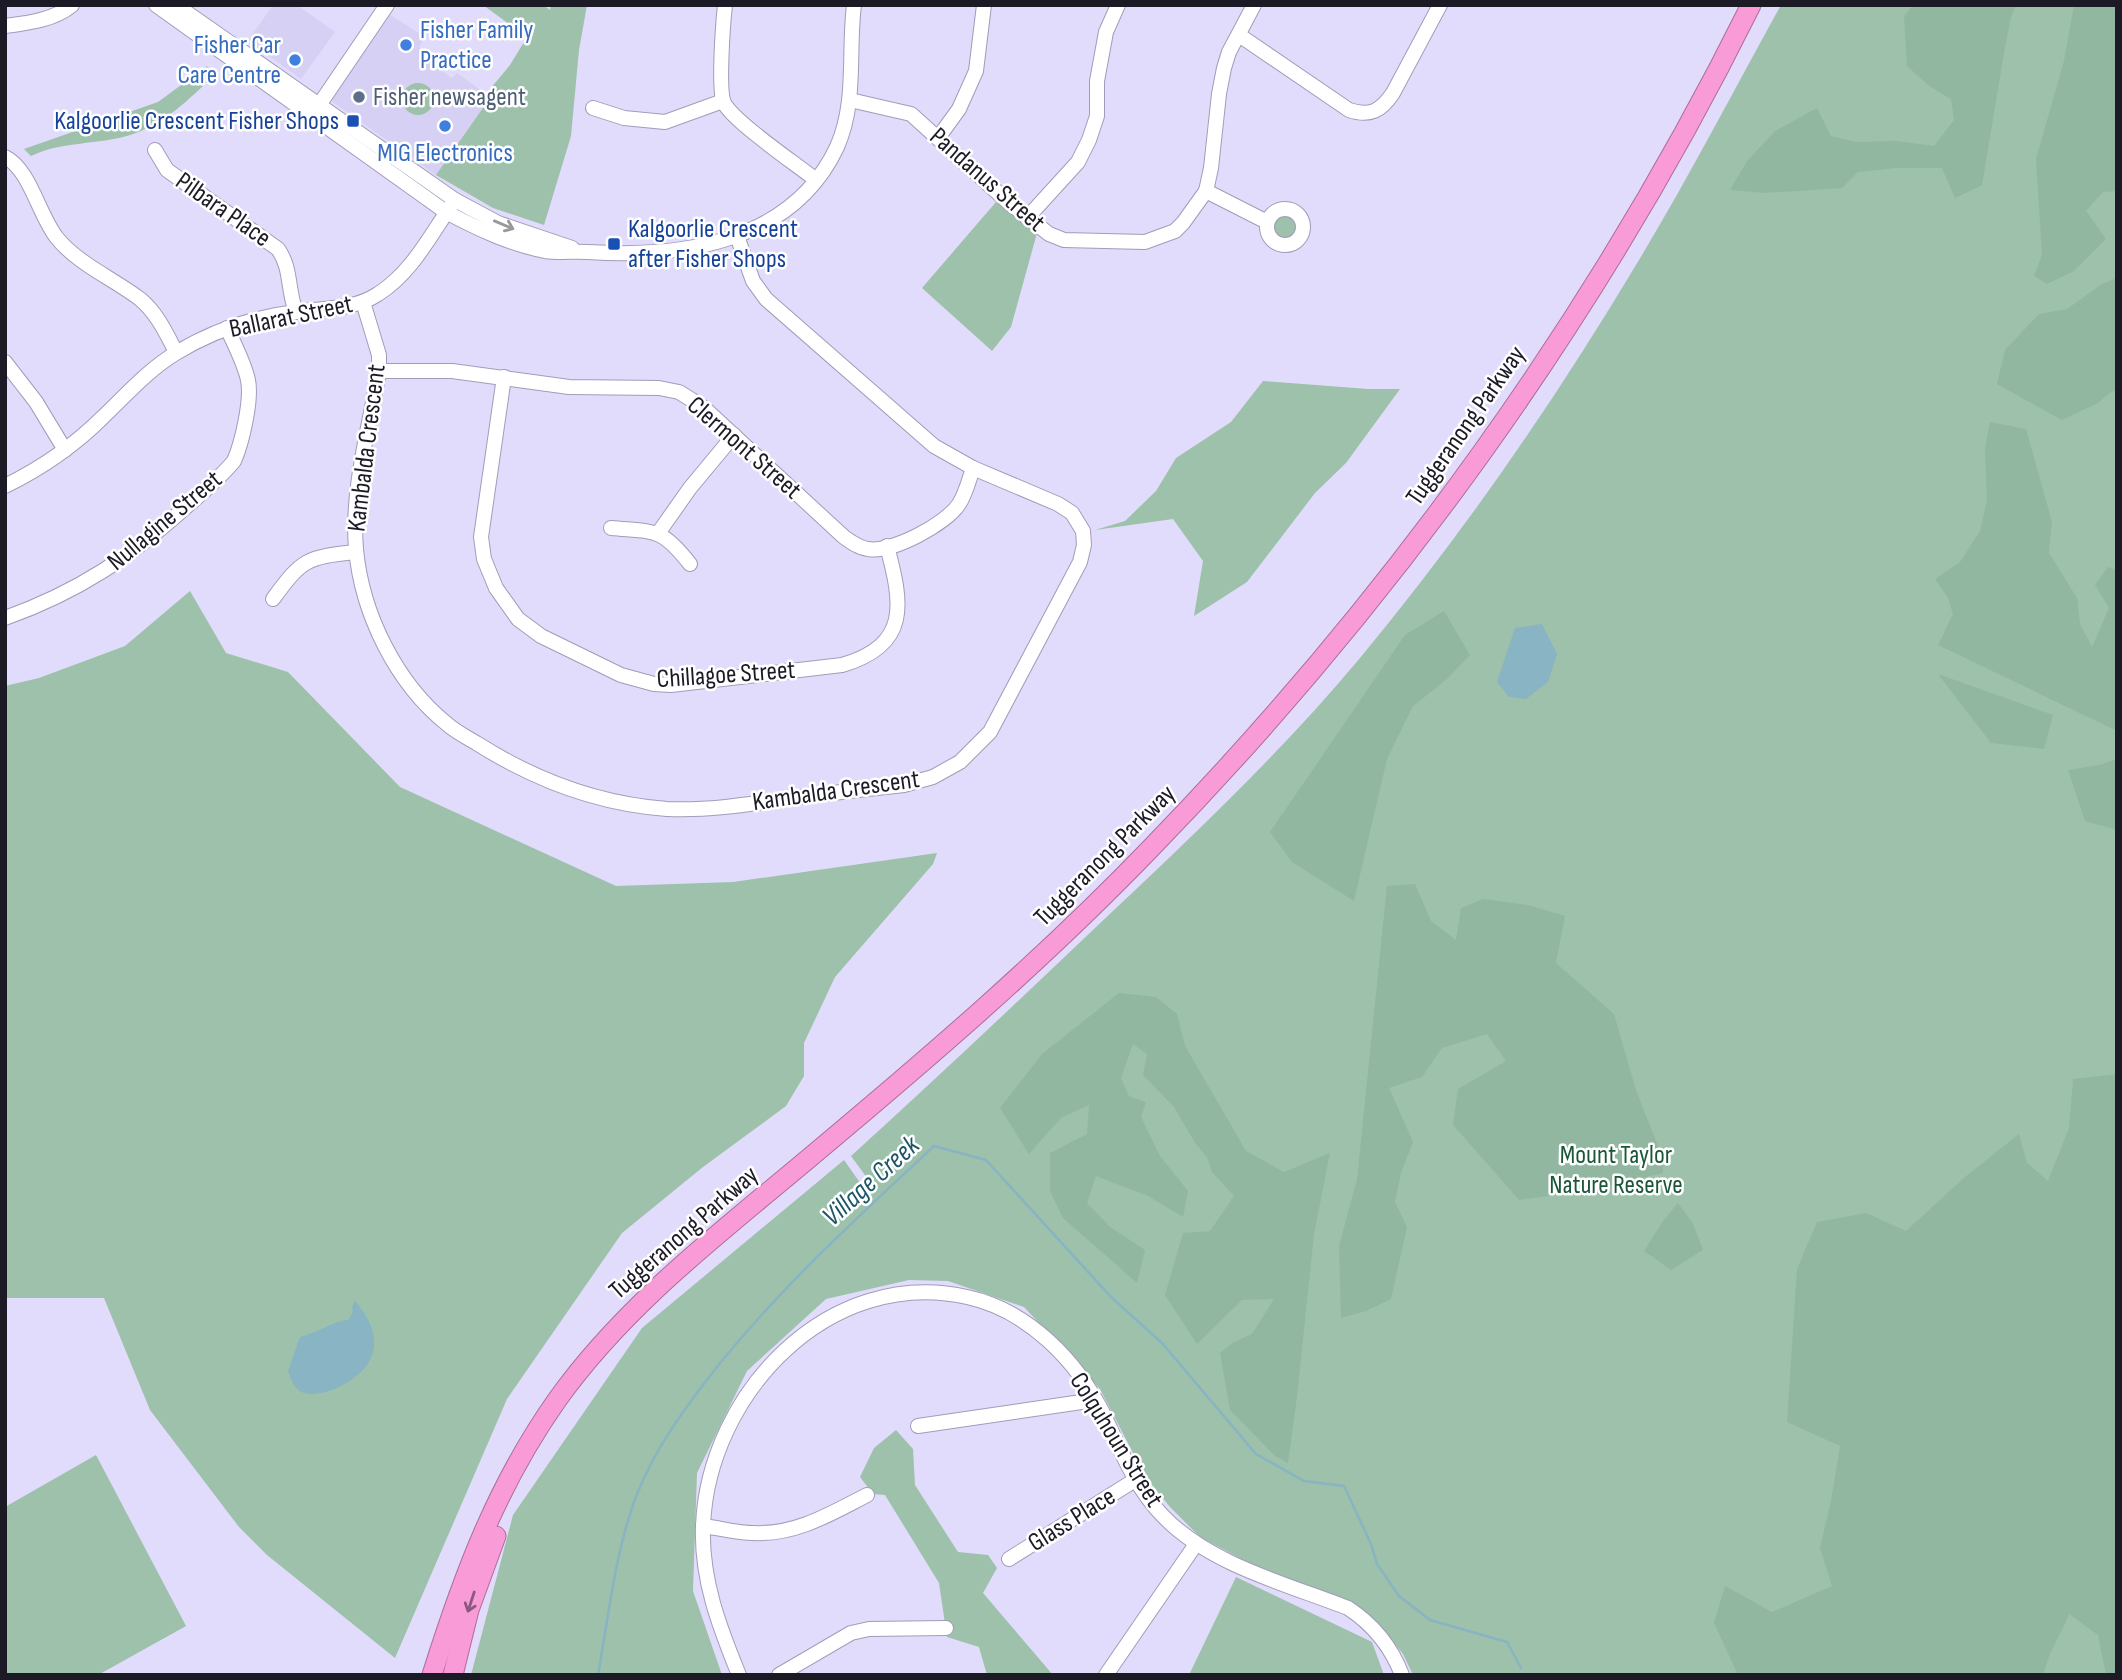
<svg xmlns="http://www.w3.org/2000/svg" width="2122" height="1680" font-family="'Sofia Sans Condensed',sans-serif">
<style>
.built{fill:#d6d0f5}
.green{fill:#9dc1aa}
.forest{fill:#92b7a0}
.water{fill:#88b4c3}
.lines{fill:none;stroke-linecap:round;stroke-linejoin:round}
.stream{stroke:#88b4c3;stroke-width:2.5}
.minor-casing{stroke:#a19cb9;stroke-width:16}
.highway-casing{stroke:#ab6e99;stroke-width:21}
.minor{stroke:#fff;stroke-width:14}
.highway{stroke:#f89bd7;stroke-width:19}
.oneway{stroke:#99989d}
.oneway2{stroke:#8a5a7e}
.shop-dot{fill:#3f7fe0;stroke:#fff;stroke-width:2.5}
.service-dot{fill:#5c6f8a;stroke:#fff;stroke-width:2.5}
.transit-dot{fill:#1a4fb4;stroke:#fff;stroke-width:2.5}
.labels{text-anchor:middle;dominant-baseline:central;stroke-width:5;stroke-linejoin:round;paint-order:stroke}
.shop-label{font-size:26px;fill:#366cbe;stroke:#fff;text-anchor:start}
.service-label{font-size:26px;fill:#4e5e75;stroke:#fff;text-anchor:start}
.transit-label{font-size:26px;fill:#164399;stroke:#fff;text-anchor:end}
.street-label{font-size:26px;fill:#1c1a25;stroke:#fff}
.park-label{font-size:26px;fill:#195738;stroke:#fff}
.water-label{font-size:28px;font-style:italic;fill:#1c5667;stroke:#fff}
</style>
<rect width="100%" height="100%" fill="#e1dcfb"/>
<g class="built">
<polygon points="273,5 297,5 335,32 301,79 248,41"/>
<polygon points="390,15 425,37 419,47 428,54 426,59 452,78 457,73 486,94 487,102 436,175 330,100"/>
</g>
<g class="green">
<polygon points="483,5 543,5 550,10 551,5 587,5 579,50 571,136 544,225 493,208 436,175 487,102 486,94 510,65 527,37"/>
<path d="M1781,5H2117V1675H1413L1403,1654L1382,1629L1348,1605L1307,1585L1251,1564L1200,1537L1170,1507L1145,1476L1100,1389L1024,1307L948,1281L909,1280L826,1299L747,1371L697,1473L693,1591L722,1675H471L513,1515L642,1328L844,1160L863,1187L870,1182L851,1156C940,1075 1027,993 1114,910C1199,830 1285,748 1360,658C1463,534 1556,399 1639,260C1689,177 1734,90 1781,5Z"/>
<path d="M207,66L213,76C190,99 163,125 130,135C98,145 62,141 31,156L24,149L158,102Z"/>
<circle cx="418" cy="99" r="16"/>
<polygon points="996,202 1037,233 1011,327 992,351 922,288"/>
<circle cx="1285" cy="227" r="15"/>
<polygon points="1263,381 1368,389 1400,389 1346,463 1315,493 1247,582 1194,616 1203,561 1173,519 1095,530 1125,521 1156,491 1176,458 1231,422"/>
<polygon points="190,591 226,653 288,672 400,787 616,886 733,882 937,853 933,864 835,977 804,1043 804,1076 786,1106 703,1167 622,1233 507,1399 395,1658 267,1555 239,1527 150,1410 104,1298 5,1298 5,686 39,678 125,646"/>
<polygon points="896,1430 913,1449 915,1485 958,1552 988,1555 997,1568 983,1593 1053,1675 987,1675 979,1647 947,1637 939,1583 885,1495 873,1494 860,1477 874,1448"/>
<polygon points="96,1455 186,1626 98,1675 5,1675 5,1507"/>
<polygon points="1236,1577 1372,1642 1384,1675 1189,1675"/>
</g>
<g class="forest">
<polygon points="1913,5 2016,5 2011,17 2005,47 1982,185 1955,198 1942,168 1897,168 1858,172 1842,188 1765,193 1730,190 1747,161 1775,131 1817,108 1831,136 1856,142 1896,141 1934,146 1954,120 1951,99 1929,86 1907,66 1904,16"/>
<polygon points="2074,5 2117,5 2117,191 2103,192 2086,211 2106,239 2074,271 2047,284 2034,276 2042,255 2036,159 2064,61"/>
<polygon points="2117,278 2117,392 2112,391 2098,403 2062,420 1997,384 2005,350 2039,314 2067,309 2102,284"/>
<polygon points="1990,422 2026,429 2052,522 2049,553 2077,598 2080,624 2092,647 2109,608 2095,585 2108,567 2117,570 2117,731 1938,645 1953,614 1948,598 1935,579 1960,562 1980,531 1987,500 1985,448"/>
<polygon points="1444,611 1470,655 1447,679 1413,706 1387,759 1354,901 1292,862 1270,832 1405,635"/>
<polygon points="1938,674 2053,715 2044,749 1991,743"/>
<polygon points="2117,759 2117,830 2085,821 2068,770 2099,765"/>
<polygon points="1415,884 1431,921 1456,940 1461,908 1483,899 1528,905 1565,916 1556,963 1614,1014 1636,1090 1663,1159 1663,1173 1586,1191 1519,1200 1453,1125 1458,1089 1506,1061 1487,1034 1442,1048 1422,1077 1389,1088 1413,1142 1401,1173 1395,1202 1407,1227 1391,1299 1366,1311 1341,1318 1339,1246 1357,1179 1387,886"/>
<polygon points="1119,993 1156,997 1177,1014 1185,1046 1246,1151 1284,1172 1330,1153 1314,1234 1297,1397 1288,1463 1275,1456 1230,1410 1220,1353 1232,1343 1252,1334 1274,1299 1242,1300 1197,1344 1165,1295 1183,1233 1210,1231 1234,1196 1212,1172 1207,1157 1195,1143 1174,1107 1143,1075 1147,1054 1133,1044 1121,1078 1129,1096 1146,1102 1141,1117 1160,1156 1188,1191 1183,1217 1148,1196 1096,1176 1087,1203 1110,1227 1145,1250 1137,1283 1063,1218 1050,1191 1050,1153 1087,1134 1089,1105 1061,1118 1029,1154 1000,1108 1042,1054"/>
<path d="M2117,1074V1675H2106L2098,1635L2069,1614C2062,1633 2046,1656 2044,1675H1738L1714,1623L1725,1586L1772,1612L1832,1586L1820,1548L1831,1501L1840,1446L1787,1422L1797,1269L1817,1222L1866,1213L1906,1231L1965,1177L2019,1134L2027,1163L2048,1181L2069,1128L2073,1079Z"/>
<polygon points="1678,1203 1693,1224 1703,1250 1671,1270 1644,1251 1663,1221"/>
</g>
<g class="water">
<polygon points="1542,624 1557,654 1548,682 1526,699 1509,697 1497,682 1515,628"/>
<path d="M355,1301C383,1333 382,1365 341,1386C331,1391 315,1396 304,1393C294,1390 291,1379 288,1371L300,1337C316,1333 334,1321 348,1320L353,1312L352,1307Z"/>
</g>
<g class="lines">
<path class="stream" d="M598,1675C609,1614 615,1551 637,1494C654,1452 679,1416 706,1381C773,1294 854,1221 934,1146L986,1160L1111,1297L1162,1343L1256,1454L1304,1481L1344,1486L1371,1544L1377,1564L1399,1596L1430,1620L1507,1642L1521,1668"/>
<g class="minor-casing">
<g id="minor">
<path d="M156,5L446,212C478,229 510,244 545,251C559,253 574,251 588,252C681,258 792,243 837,147C857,102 848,53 854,5"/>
<polyline points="176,5 455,200 498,223 572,248"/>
<path d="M725,5C723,23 718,90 724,103C734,122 796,164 816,180"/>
<path d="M5,26C28,23 54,20 72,5"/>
<path d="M1239,35L1349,110C1370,117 1381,111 1393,93L1440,5"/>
<polyline points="850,100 911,114 1008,202 1049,234 1064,240 1145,242 1175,231 1183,223 1206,191 1211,168 1219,94 1224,68 1229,52 1254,5"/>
<polyline points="593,108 624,118 665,122 723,101"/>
<polyline points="315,111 387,5"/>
<polyline points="938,138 959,109 976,71 984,5"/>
<path d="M155,150L167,170L278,249C292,269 287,289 296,312"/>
<path d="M5,157C30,169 39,216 57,238C78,264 114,279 140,299C157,313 166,333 176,352"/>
<polyline points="1206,191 1267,222"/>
<circle cx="1285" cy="227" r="18"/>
<polyline points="1027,218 1078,162 1089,140 1097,116 1097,81 1106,32 1118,5"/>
<path d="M363,302L379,355V371C369,429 351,490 356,549C362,614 396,683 447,724C456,732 468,738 478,744C535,780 599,804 667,809C709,811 751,804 793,798C830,793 867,789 904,785L933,777L960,762L990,732L1080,562L1084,545L1083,531L1072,513L1058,504L973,468L934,446L766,299L753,281L737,236"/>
<polyline points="5,362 36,402 65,450"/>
<path d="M379,371H452L569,387L659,388L679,392L703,407L844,537C851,542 859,548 868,549C892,553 946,524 959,504C966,493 969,480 973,468"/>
<path d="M504,377L481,537L484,559L496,588L518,619L541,636L621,675L654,684L671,685L842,665C911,645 902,603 887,546"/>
<path d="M5,486C42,468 75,445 104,416C127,394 148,370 176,353C212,331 254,317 296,312C324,308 354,310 378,294C413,272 432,232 455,200"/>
<path d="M611,528C655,532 661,527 690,564"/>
<polyline points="659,532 690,488 734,435"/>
<path d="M273,599C302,559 307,557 356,552"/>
<path d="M5,618C78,592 130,557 187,506C203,492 220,478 234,461C242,443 252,400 248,380C244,362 234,344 227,328"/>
<polyline points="918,1426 1095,1400"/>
<path d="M703,1526C720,1528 736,1533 753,1533C796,1535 830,1514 867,1495"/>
<polyline points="1009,1559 1135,1480"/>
<path d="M739,1675C719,1626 701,1579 703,1526C708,1394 829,1266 967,1297C1028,1310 1077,1361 1104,1415C1121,1451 1135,1487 1163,1516C1210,1565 1287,1584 1348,1608C1374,1625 1391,1646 1402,1675"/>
<polyline points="779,1675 851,1633 869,1629 946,1628"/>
<polyline points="1106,1675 1196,1544"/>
</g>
</g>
<g class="highway-casing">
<g id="highway">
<path d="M432,1675C463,1576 497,1485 557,1400C626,1303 724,1230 814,1154C931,1056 1045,958 1151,848C1392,600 1597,316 1751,5"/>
<polyline points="453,1675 469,1610 496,1536"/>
</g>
</g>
<use href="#minor" class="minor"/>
<use href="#highway" class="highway"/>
</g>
<defs><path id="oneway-shaft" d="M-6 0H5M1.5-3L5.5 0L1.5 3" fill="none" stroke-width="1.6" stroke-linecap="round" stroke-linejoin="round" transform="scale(1.75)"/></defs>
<use class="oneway" href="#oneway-shaft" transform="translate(504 225) rotate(23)"/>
<use class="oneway2" href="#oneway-shaft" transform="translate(471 1602) rotate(108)"/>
<g class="shop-dot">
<circle cx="406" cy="45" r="7"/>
<circle cx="295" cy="60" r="7"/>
<circle cx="445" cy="126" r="7"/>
</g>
<circle class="service-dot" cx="359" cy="97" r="7"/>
<g class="transit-dot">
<rect x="346" y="114" width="14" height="14" rx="3.5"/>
<rect x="607" y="237" width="14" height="14" rx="3.5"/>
</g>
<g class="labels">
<g class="shop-label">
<text x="420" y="30">Fisher Family<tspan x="420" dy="30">Practice</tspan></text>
<text x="281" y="45" text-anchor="end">Fisher Car<tspan x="281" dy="30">Care Centre</tspan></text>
<text x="445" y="153" text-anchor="middle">MIG Electronics</text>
</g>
<g class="service-label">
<text x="373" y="97">Fisher newsagent</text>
</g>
<g class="transit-label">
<text x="339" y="121">Kalgoorlie Crescent Fisher Shops</text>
<text x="628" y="229" text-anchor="start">Kalgoorlie Crescent<tspan x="628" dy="30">after Fisher Shops</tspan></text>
</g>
<g class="street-label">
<text transform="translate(987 180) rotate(41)">Pandanus Street</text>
<text transform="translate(223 210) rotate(35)">Pilbara Place</text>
<text transform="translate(291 317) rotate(-12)">Ballarat Street</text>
<text transform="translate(1466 426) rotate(-55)">Tuggeranong Parkway</text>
<text transform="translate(367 448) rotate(-83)">Kambalda Crescent</text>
<text transform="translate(744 448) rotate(41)">Clermont Street</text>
<text transform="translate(165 521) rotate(-40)">Nullagine Street</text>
<text transform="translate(726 675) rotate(-4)">Chillagoe Street</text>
<text transform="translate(836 791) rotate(-8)">Kambalda Crescent</text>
<text transform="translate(1105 856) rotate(-45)">Tuggeranong Parkway</text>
<text transform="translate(684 1233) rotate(-41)">Tuggeranong Parkway</text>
<text transform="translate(1116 1440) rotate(58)">Colquhoun Street</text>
<text transform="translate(1072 1520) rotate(-32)">Glass Place</text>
</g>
<g class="park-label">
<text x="1616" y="1155">Mount Taylor<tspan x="1616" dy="30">Nature Reserve</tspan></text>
</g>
<g class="water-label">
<text transform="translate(871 1181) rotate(-42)">Village Creek</text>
</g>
</g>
<rect width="2122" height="1680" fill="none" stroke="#1c1a25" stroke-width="14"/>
</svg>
